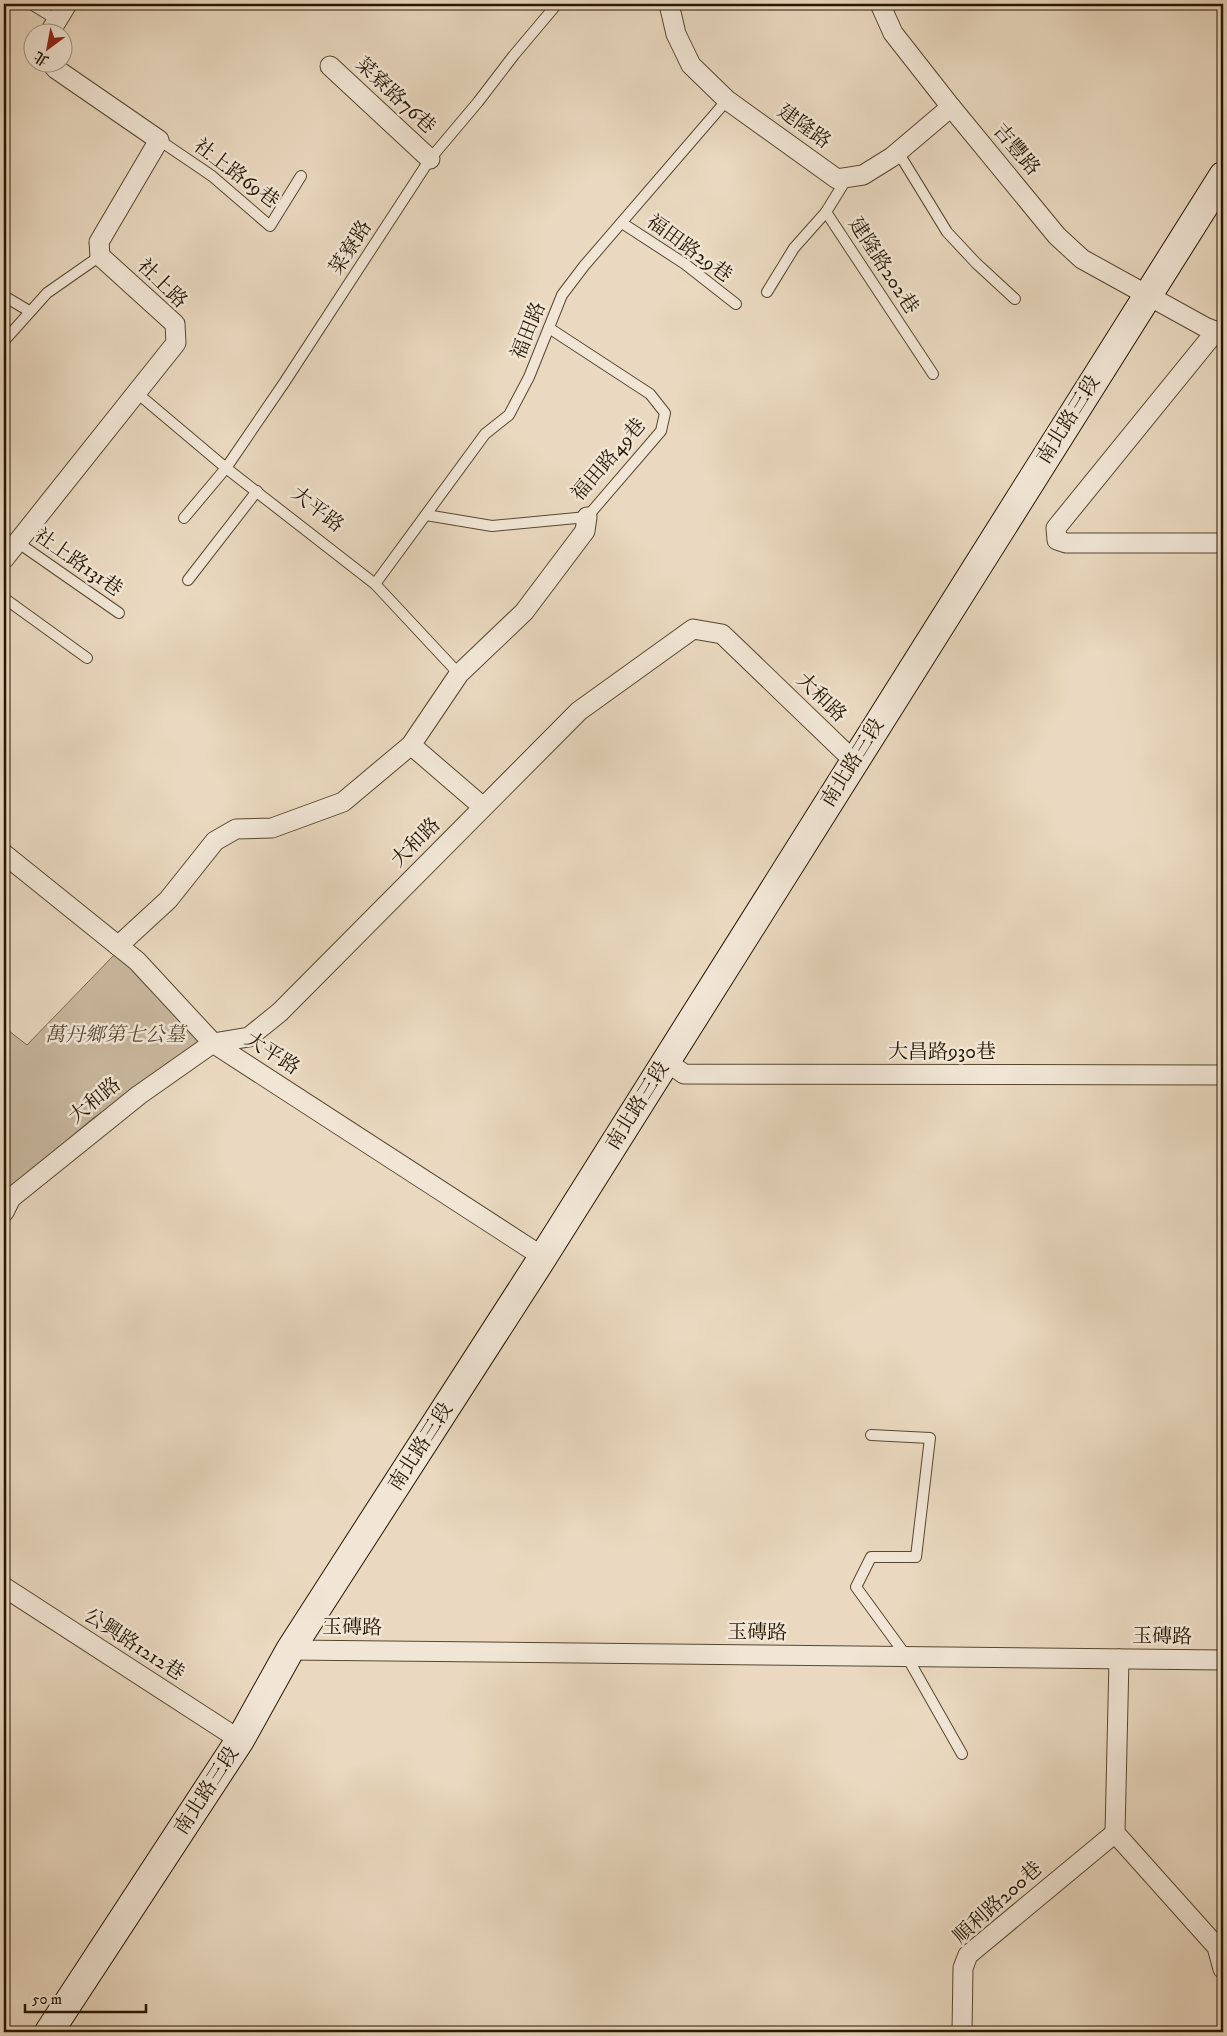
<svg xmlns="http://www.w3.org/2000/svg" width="1227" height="2036" font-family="'IM FELL DW Pica','Noto Serif TC',serif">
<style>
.green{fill:#c9b89f;stroke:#786750}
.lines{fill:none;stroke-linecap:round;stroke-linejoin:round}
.lane-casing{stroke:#574730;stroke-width:12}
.street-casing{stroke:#574730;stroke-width:21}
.secondary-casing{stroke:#261600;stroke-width:30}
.lane{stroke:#f1e6d6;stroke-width:10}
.street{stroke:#f1e6d6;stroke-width:19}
.secondary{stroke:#f1e6d6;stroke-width:28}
.labels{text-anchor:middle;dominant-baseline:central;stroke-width:5;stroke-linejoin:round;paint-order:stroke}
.street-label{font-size:20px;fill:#261600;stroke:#f1e6d6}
.park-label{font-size:20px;font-style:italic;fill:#574730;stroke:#f1e6d6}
</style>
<rect width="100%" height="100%" fill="#ead9c0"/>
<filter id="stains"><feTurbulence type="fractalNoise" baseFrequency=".004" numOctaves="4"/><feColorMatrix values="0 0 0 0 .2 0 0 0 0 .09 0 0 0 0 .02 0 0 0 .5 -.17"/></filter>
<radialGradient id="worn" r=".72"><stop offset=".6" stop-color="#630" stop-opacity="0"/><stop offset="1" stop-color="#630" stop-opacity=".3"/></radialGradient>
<polygon class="green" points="116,953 201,1043 92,1119 4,1194 4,1027 27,1045"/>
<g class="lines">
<g class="lane-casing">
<g id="lane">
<polyline points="31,4 57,20"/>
<polyline points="159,140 212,176 270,226 301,176"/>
<polyline points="898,152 947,232 976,263 1015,299"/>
<polyline points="847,178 826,212 933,374"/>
<polyline points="622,223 685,264 736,304"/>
<polyline points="767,292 794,248 826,212"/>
<polyline points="4,296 29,311"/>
<polyline points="4,341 47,293 100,256"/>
<polyline points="137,393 226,468 375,584 459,674"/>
<polyline points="426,515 492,526 587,517 661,431 665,413 650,394 549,328"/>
<polyline points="184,518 226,468 284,383 430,159 478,102 514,55 557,4"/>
<polyline points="17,542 119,613"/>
<polyline points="188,580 257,491"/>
<polyline points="375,584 485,434 509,415 529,377 562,295 584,266 727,100"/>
<polyline points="4,598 87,658"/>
<polyline points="871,1435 930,1438 916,1557 871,1557 856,1587 907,1657 962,1754"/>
</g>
</g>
<g class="street-casing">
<g id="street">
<polyline points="669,4 676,34 691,65 727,100 837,179 863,175 892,157 951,107"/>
<polyline points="880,4 893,33 951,107 1057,236 1082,259 1205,327 1223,334"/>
<polyline points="50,32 67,4"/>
<polyline points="330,66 430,159"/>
<polyline points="1216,331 1056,528 1057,540 1066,543 1223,543"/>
<polyline points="4,559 176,343 175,324 100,256 99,242 159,140 56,69 50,62"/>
<polyline points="411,745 483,807"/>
<polyline points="4,854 137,961 213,1043 543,1257"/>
<polyline points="118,946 168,900 215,841 236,829 272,828 343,802 411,745 459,674 524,612 585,531 587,517"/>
<polyline points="666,1061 684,1074 1223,1075"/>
<polyline points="4,1212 11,1198 139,1095 213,1043 249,1037 280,1012 579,711 693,629 722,634 854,761"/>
<polyline points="4,1587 240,1740"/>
<polyline points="290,1650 1223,1660"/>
<polyline points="1119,1659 1115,1833 1217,1947 1223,1969"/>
<polyline points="962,2032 963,1968 968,1955 1115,1833"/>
</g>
</g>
<g class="secondary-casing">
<polyline id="secondary" points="49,2032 240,1740 290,1650 543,1257 1223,176"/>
</g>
<use href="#lane" class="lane"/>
<use href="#street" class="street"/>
<use href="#secondary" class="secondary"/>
</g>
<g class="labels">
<g class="street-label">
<text transform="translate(395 96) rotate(43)">菜寮路76巷</text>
<text transform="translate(804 127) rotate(36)">建隆路</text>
<text transform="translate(1016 150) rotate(50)">吉豐路</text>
<text transform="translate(236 174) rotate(37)">社上路69巷</text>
<text transform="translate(351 248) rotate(-57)">菜寮路</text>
<text transform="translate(689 249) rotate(36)">福田路29巷</text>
<text transform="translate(883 266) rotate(57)">建隆路202巷</text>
<text transform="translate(162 284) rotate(44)">社上路</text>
<text transform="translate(529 331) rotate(-68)">福田路</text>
<text transform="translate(1069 420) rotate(-58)">南北路三段</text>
<text transform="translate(609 460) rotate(-49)">福田路49巷</text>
<text transform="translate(317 510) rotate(38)">大平路</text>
<text transform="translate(78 563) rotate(35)">社上路131巷</text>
<text transform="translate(821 698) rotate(44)">大和路</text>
<text transform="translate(853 763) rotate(-58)">南北路三段</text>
<text transform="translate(416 843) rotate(-45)">大和路</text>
<text x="942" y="1052">大昌路930巷</text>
<text transform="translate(272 1054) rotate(33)">大平路</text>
<text transform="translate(95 1101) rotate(-39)">大和路</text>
<text transform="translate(638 1106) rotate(-58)">南北路三段</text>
<text transform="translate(421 1447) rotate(-57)">南北路三段</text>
<text transform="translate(352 1628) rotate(1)">玉磚路</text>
<text transform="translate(757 1633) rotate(1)">玉磚路</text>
<text transform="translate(1162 1637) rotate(1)">玉磚路</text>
<text transform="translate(134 1645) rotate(33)">公興路1212巷</text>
<text transform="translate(207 1791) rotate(-57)">南北路三段</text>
<text transform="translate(998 1903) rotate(-42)">順利路200巷</text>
</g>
<g class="park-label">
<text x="115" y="1035">萬丹鄉第七公墓</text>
</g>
</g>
<rect width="1227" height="2036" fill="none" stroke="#ead9c0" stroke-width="20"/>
<rect x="5" y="5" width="1217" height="2026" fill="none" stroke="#261600" stroke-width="2.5"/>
<rect x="10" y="10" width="1207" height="2016" fill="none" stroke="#261600"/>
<g transform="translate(48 48) rotate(212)"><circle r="24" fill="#f1e6d6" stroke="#a09380"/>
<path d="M0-4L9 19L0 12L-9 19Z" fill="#8f2418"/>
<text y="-8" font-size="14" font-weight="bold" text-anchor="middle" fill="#261600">北</text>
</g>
<path d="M25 2004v8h121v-8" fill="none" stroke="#261600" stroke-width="2.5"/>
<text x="32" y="2004" font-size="15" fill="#261600" stroke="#f1e6d6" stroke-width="4" paint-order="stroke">50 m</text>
<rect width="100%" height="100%" filter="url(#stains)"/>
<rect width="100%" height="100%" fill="url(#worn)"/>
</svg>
